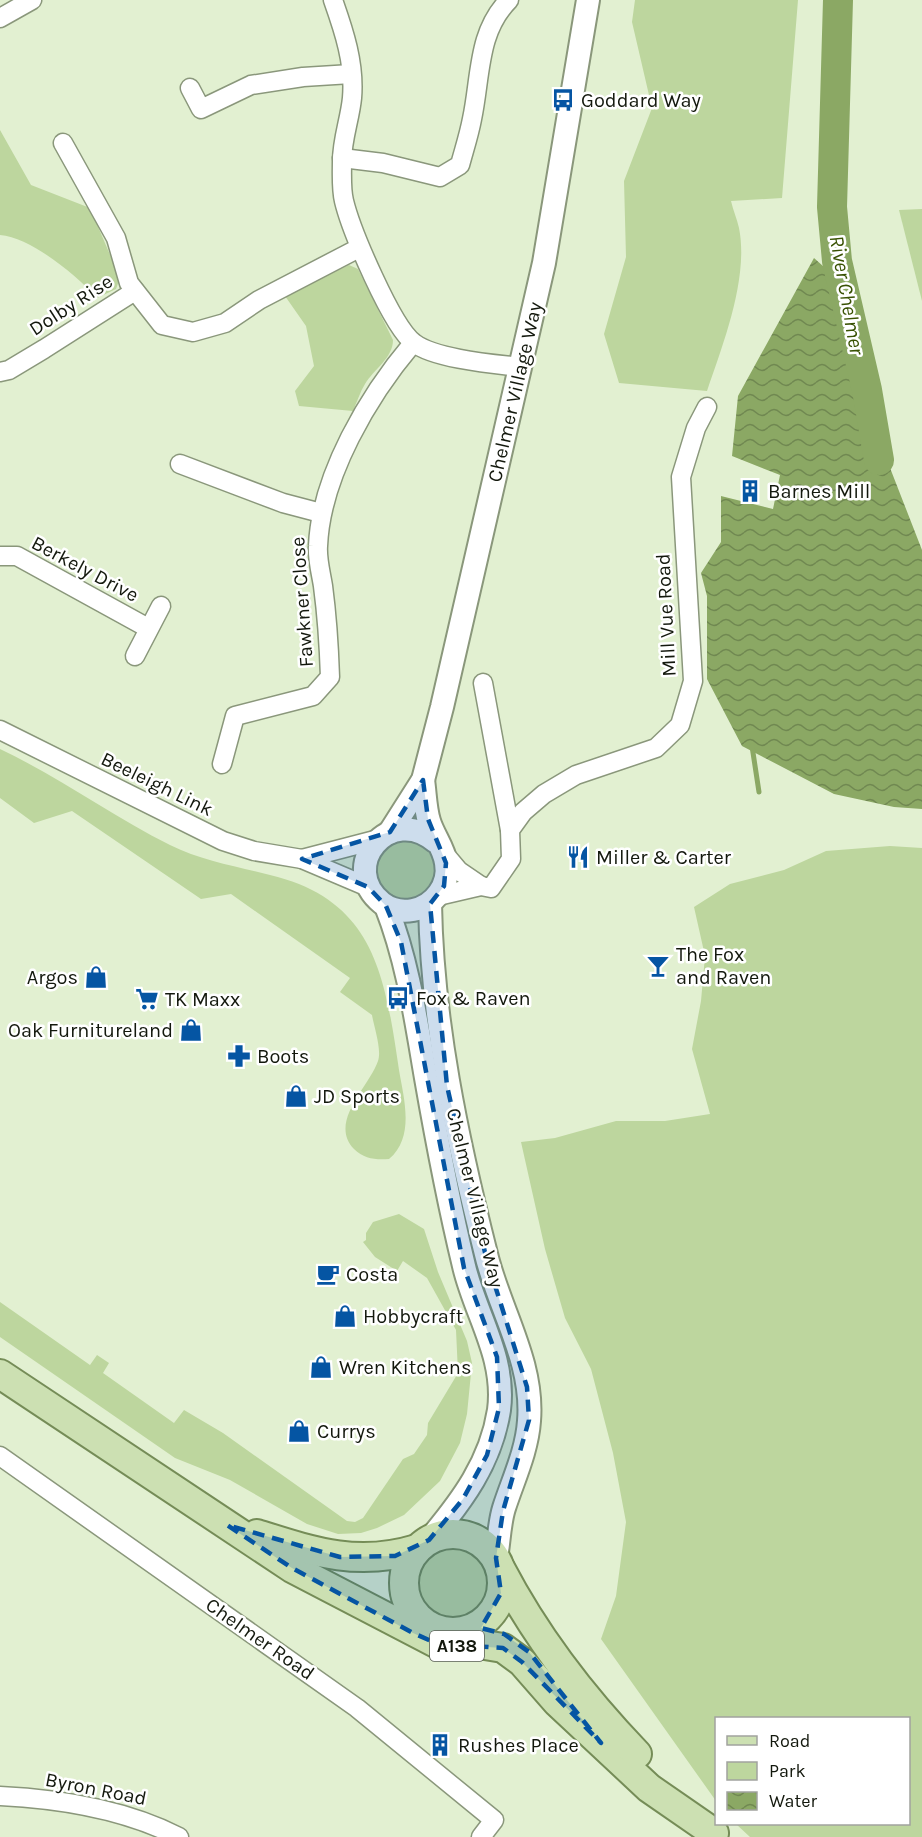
<svg xmlns="http://www.w3.org/2000/svg" width="922" height="1837" font-family="Karla,sans-serif">
<style>
.green{fill:#bdd69e}
.water{fill:url(#water-waves)}
.lines{fill:none;stroke-linecap:round;stroke-linejoin:round}
.stream{stroke:#8ba864;stroke-width:5}
.river{stroke:#8ba864;stroke-width:30}
.minor-casing{stroke:#8a977b;stroke-width:21}
.tertiary-casing{stroke:#8a977b;stroke-width:26}
.primary-casing{stroke:#758c57;stroke-width:32}
.minor{stroke:#fff;stroke-width:18}
.tertiary{stroke:#fff;stroke-width:22}
.primary{stroke:#cce0b2;stroke-width:28}
.marked{fill:#0555a3;fill-opacity:0.2;stroke:#0555a3;stroke-width:4.5;stroke-dasharray:12 8;stroke-linejoin:round}
.labels{text-anchor:middle;dominant-baseline:central;stroke-width:5;stroke-linejoin:round;paint-order:stroke}
.shield{fill:#fff;stroke:#5a5d56;stroke-width:1.5}
.shield-label{font-size:18px;font-weight:bold;fill:#13180d}
.poi-label{font-size:20px;fill:#13180d;stroke:#fff;text-anchor:start}
.street-label{font-size:20px;fill:#13180d;stroke:#fff}
.water-label{font-size:21px;font-style:italic;fill:#395203;stroke:#fff}
</style>
<defs>
<pattern id="water-waves" width="16" height="10" patternUnits="userSpaceOnUse" patternTransform="scale(1.5)"><rect width="16" height="10" fill="#8ba864"/><path d="M0 5q4-4 8 0t8 0" fill="none" stroke="#708851"/></pattern>
</defs>
<rect width="100%" height="100%" fill="#e2f0d1"/>
<g class="green">
<path d="M635,0H798L782,198L731,201C733,210 737,219 739,228C749,278 723,344 707,391L619,383L604,334L626,257L624,181L652,108L632,22Z"/>
<path d="M0,130L31,185L90,208L120,278L116,289L97,298C76,275 32,238 0,235Z"/>
<polygon points="922,209 922,301 899,210"/>
<path d="M349,265L358,269L393,340C393,358 374,369 365,384C360,392 357,402 353,411L299,406L295,391L314,366L306,326L285,296Z"/>
<path d="M0,749C59,777 112,816 170,845C202,861 236,866 270,875C375,900 385,976 399,1070C404,1099 415,1137 389,1159C376,1160 364,1159 354,1149C328,1122 369,1087 378,1061C382,1050 374,1027 372,1015L340,992L350,978L231,894L201,899L72,811L34,823L0,798Z"/>
<circle cx="406" cy="870" r="29"/>
<polygon points="890,846 922,848 922,1837 750,1837 736,1824 908,1824 908,1718 716,1718 716,1801 601,1639 616,1596 626,1522 613,1453 591,1369 565,1318 545,1249 521,1142 555,1138 616,1121 665,1121 710,1114 692,1049 701,1001 705,956 694,907 730,884 784,870 826,851"/>
<polygon points="399,1214 424,1229 438,1272 467,1341 472,1363 467,1414 460,1443 440,1481 404,1515 377,1528 361,1533 338,1534 307,1524 230,1480 175,1458 0,1337 0,1302 90,1365 97,1355 109,1363 103,1373 174,1423 184,1410 223,1433 347,1521 355,1522 363,1518 403,1459 414,1454 427,1435 428,1423 458,1373 456,1330 427,1278 403,1261 397,1271 375,1257 363,1242 366,1240 366,1233 373,1222"/>
<circle cx="453" cy="1583" r="38"/>
</g>
<polygon class="water" points="814,258 843,284 861,392 873,425 878,422 885,455 922,550 922,809 894,807 834,794 742,746 707,679 707,596 701,573 721,542 721,496 773,509 780,475 732,456 738,396"/>
<g class="lines">
<g class="stream">
<polyline points="827,278 837,261"/>
<polyline points="752,746 759,792"/>
</g>
<polyline class="river" points="838,0 832,207 837,261 867,390 879,460"/>
<g class="minor-casing">
<g id="minor">
<path d="M333,0C344,31 355,64 352,98C350,119 342,139 342,161C342,173 341,189 344,201C351,230 392,327 414,343C435,359 494,364 520,367"/>
<polyline points="0,18 32,0"/>
<polyline points="190,88 201,109 251,85 303,77 351,74"/>
<polyline points="63,143 116,238 129,283 162,325 193,332 225,323 259,300 359,248"/>
<path d="M342,158L383,163L440,177L460,165C464,150 469,135 472,119C481,77 477,32 509,0"/>
<polyline points="0,372 9,370 44,349 135,291"/>
<polyline points="180,464 283,503 321,513"/>
<polyline points="0,556 17,556 148,628"/>
<polyline points="135,656 161,606"/>
<polyline points="483,683 510,830"/>
<polyline points="0,730 223,841 254,851 302,859 368,887"/>
<path d="M222,764L235,716L313,696L330,677C329,647 327,616 323,586C321,573 317,559 318,546C321,475 369,395 413,343"/>
<polyline points="443,852 459,871 481,886"/>
<polyline points="302,859 379,839"/>
<polyline points="438,896 481,886 491,888 511,859 510,830 523,812 544,794 576,775 656,748 680,725 693,681 681,477 696,428 707,407"/>
<polyline points="0,1456 357,1708 494,1820 481,1837"/>
<path d="M0,1796C61,1799 124,1809 179,1837"/>
</g>
</g>
<g class="tertiary-casing">
<g id="tertiary">
<path d="M423,780C425,793 425,808 429,821C433,835 444,848 446,863C450,885 434,906 413,910C402,912 391,910 382,903C337,867 390,802 436,842"/>
<polyline points="390,832 423,780 442,707 544,263 588,0"/>
<path d="M430,904C432,1022 457,1139 486,1254C499,1309 534,1362 529,1421C527,1451 513,1480 504,1508C499,1524 499,1542 496,1558"/>
<path d="M386,906C408,962 416,1020 426,1078C437,1141 449,1204 464,1266C475,1314 506,1357 499,1410C491,1462 462,1501 429,1540"/>
</g>
</g>
<g class="primary-casing">
<g id="primary">
<polyline points="0,1374 292,1568 438,1644 479,1644 503,1648 522,1662 557,1702 649,1788 714,1833"/>
<path d="M257,1534C314,1552 358,1567 417,1549"/>
<circle cx="453" cy="1583" r="49"/>
<path d="M500,1568C536,1637 583,1698 637,1754"/>
</g>
</g>
<use href="#minor" class="minor"/>
<use href="#tertiary" class="tertiary"/>
<use href="#primary" class="primary"/>
</g>
<path class="marked" d="M423,780L428,819L446,863L444,886L430,904L447,1086L486,1257L527,1387L529,1420L503,1511L496,1558L501,1593L481,1628L504,1634L529,1652L601,1743L522,1662L503,1648L438,1644L413,1633L292,1568L227,1525L340,1557L395,1556L429,1540L463,1499L487,1455L499,1408L497,1357L464,1268L401,942L386,906L368,887L302,859L390,832Z"/>
<defs>
<g id="bus-bare" transform="scale(1.8)"><path d="M-5-6H5V4H4V6H2V4H-2V6H-4V4H-5ZM-3.5-4V0h7V-4ZM-3.5 1.2v1.5H-2V1.2ZM2 1.2v1.5H3.5V1.2Z" fill="#0555a3" stroke="#fff" stroke-width="2.5" paint-order="stroke"/></g>
<g id="building-bare" transform="scale(1.8)"><path d="M-4-6H4V6H1V3H-1V6H-4ZM-2.5-4.3h1.7v1.8h-1.7ZM.8-4.3h1.7v1.8H.8ZM-2.5-1h1.7V.8h-1.7ZM.8-1h1.7V.8H.8Z" fill="#0555a3" stroke="#fff" stroke-width="2.5" paint-order="stroke"/></g>
<g id="restaurant-bare" transform="scale(1.8)"><path d="M-5-6h1v4h1v-4h1v4h1v-4h1v5L-1.5 .5V6h-2V.5L-5-1ZM5-6V6H3V1.5H1.5Q1.5-4 5-6Z" fill="#0555a3" stroke="#fff" stroke-width="2.5" paint-order="stroke"/></g>
<g id="bar-bare" transform="scale(1.8)"><path d="M-6-5H6L.8 .8V4.5H3.5V6h-7V4.5H-.8V.8Z" fill="#0555a3" stroke="#fff" stroke-width="2.5" paint-order="stroke"/></g>
<g id="shop-bare" transform="scale(1.8)"><path d="M-5-2.5h2.3a2.7 3.5 0 0 1 5.4 0H5L5.5 6h-11ZM-1.5-2.5h3a1.5 2.3 0 0 0-3 0Z" fill="#0555a3" stroke="#fff" stroke-width="2.5" paint-order="stroke"/></g>
<g id="supermarket-bare" transform="scale(1.8)"><path d="M-6-5.5h2.5l.6 2H6L4.5 2H-2.5L-4.4-4H-6ZM-1.5 3.2a1.3 1.3 0 1 0 .1 0ZM3 3.2a1.3 1.3 0 1 0 .1 0Z" fill="#0555a3" stroke="#fff" stroke-width="2.5" paint-order="stroke"/></g>
<g id="pharmacy-bare" transform="scale(1.8)"><path d="M-2-6h4v4h4v4h-4v4h-4v-4h-4v-4h4Z" fill="#0555a3" stroke="#fff" stroke-width="2.5" paint-order="stroke"/></g>
<g id="cafe-bare" transform="scale(1.8)"><path d="M-5.5-4.5H6V0H3Q3 3.5 0 3.5H-2.5Q-5.5 3.5-5.5 0ZM3-3.2v2h1.7v-2ZM-6 4.5H4V6H-6Z" fill="#0555a3" stroke="#fff" stroke-width="2.5" paint-order="stroke"/></g>
</defs>
<g fill-rule="evenodd">
<use href="#bus-bare" x="563" y="100"/>
<use href="#building-bare" x="750" y="491"/>
<use href="#restaurant-bare" x="578" y="857"/>
<use href="#bar-bare" x="658" y="966"/>
<use href="#shop-bare" x="96" y="977"/>
<use href="#bus-bare" x="398" y="998"/>
<use href="#supermarket-bare" x="147" y="999"/>
<use href="#shop-bare" x="191" y="1030"/>
<use href="#pharmacy-bare" x="239" y="1056"/>
<use href="#shop-bare" x="296" y="1096"/>
<use href="#cafe-bare" x="328" y="1274"/>
<use href="#shop-bare" x="345" y="1316"/>
<use href="#shop-bare" x="321" y="1367"/>
<use href="#shop-bare" x="299" y="1431"/>
<use href="#building-bare" x="440" y="1745"/>
</g>
<g class="labels">
<rect class="shield" x="430" y="1631" width="54" height="30" rx="4.5"/>
<g class="shield-label">
<text x="457" y="1646">A138</text>
</g>
<g class="poi-label">
<text x="581" y="100">Goddard Way</text>
<text x="768" y="491">Barnes Mill</text>
<text x="596" y="857">Miller &amp; Carter</text>
<text x="676" y="954">The Fox<tspan x="676" dy="23">and Raven</tspan></text>
<text x="78" y="977" text-anchor="end">Argos</text>
<text x="416" y="998">Fox &amp; Raven</text>
<text x="165" y="999">TK Maxx</text>
<text x="173" y="1030" text-anchor="end">Oak Furnitureland</text>
<text x="257" y="1056">Boots</text>
<text x="314" y="1096">JD Sports</text>
<text x="346" y="1274">Costa</text>
<text x="363" y="1316">Hobbycraft</text>
<text x="339" y="1367">Wren Kitchens</text>
<text x="317" y="1431">Currys</text>
<text x="458" y="1745">Rushes Place</text>
</g>
<g class="street-label">
<text transform="translate(71 305) rotate(-33)">Dolby Rise</text>
<text transform="translate(515 392) rotate(-77)">Chelmer Village Way</text>
<text transform="translate(85 569) rotate(28)">Berkely Drive</text>
<text transform="translate(302 602) rotate(-94)">Fawkner Close</text>
<text transform="translate(666 615) rotate(-93)">Mill Vue Road</text>
<text transform="translate(157 784) rotate(26)">Beeleigh Link</text>
<text transform="translate(475 1198) rotate(76)">Chelmer Village Way</text>
<text transform="translate(260 1639) rotate(35)">Chelmer Road</text>
<text transform="translate(96 1789) rotate(11)">Byron Road</text>
</g>
<g class="water-label">
<text transform="translate(847 295) rotate(80)">River Chelmer</text>
</g>
</g>
<rect x="715" y="1717" width="195" height="108" fill="#ffffff" stroke="#a1a39e" stroke-width="1.5"/>
<rect x="727" y="1736" width="30" height="9" fill="#cce0b2" stroke="#a1a39e" stroke-width="1.5"/>
<text x="769" y="1747" font-size="18" fill="#13180d">Road</text>
<rect x="727" y="1762" width="30" height="18" fill="#bdd69e" stroke="#a1a39e" stroke-width="1.5"/>
<text x="769" y="1777" font-size="18" fill="#13180d">Park</text>
<rect x="727" y="1792" width="30" height="18" fill="url(#water-waves)" stroke="#a1a39e" stroke-width="1.5"/>
<text x="769" y="1807" font-size="18" fill="#13180d">Water</text>
</svg>
